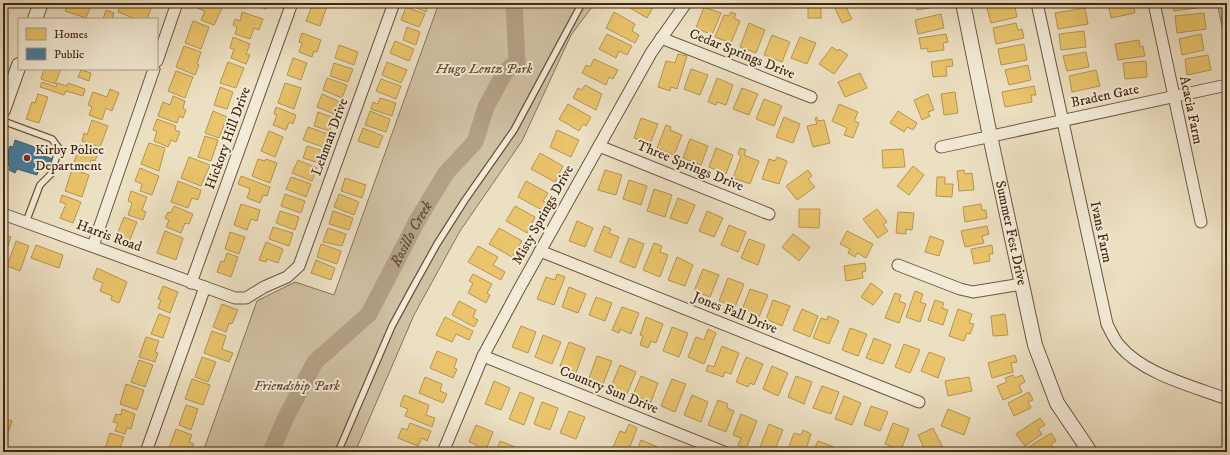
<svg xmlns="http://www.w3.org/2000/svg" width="1230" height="455" font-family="'IM FELL DW Pica',serif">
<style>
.green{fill:#cfc1a4;stroke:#88745b}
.homes{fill:#e9c46a;stroke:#b79550}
.public{fill:#457b9d;stroke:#446273}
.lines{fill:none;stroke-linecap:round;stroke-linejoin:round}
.river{stroke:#b2a186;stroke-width:17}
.service-casing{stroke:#6c553e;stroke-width:8}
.minor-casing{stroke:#6c553e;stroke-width:13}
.tertiary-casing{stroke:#6c553e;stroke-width:16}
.service{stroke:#f3ebd7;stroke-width:5.5}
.minor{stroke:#f3ebd7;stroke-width:11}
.tertiary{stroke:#f3ebd7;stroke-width:14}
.poi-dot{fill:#8f2418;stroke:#f3ebd7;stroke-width:1.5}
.labels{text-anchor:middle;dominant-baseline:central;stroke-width:4;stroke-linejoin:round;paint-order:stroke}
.street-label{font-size:14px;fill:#412712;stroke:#f3ebd7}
.park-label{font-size:14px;font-style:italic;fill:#644e36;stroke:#f3ebd7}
.poi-label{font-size:14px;fill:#412712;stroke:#f3ebd7;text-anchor:start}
.water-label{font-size:15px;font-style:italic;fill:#634c35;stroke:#f3ebd7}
</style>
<rect width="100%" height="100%" fill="#ece0c2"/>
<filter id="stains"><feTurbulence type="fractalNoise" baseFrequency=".005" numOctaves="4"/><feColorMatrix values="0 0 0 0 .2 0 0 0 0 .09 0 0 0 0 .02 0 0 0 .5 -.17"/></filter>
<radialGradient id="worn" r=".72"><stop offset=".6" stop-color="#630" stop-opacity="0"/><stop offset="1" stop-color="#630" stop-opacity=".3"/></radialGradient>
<g class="green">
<polygon points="439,3 595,3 571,35 522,141 460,231 414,315 355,452 203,452 257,301 295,282 334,295"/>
<polygon points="1217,3 1227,3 1227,50 1218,7"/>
</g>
<g class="homes">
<polygon points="68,3 92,3 86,18 65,11"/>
<polygon points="121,3 131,4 153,3 147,19 136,19 118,12"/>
<polygon points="199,3 214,3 223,6 214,25 201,20 205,11 197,8"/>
<polygon points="248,3 268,3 266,9"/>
<polygon points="313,3 327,6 320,26 306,21"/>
<polygon points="408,3 429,3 426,12 407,4"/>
<polygon points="633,3 648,3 654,6 647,18 630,8"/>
<polygon points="787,3 799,3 797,8"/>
<rect x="808" y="3" width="13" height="15"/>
<polygon points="835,3 844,3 852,19 842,23 833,4"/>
<polygon points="916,3 935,3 935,7 917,10"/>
<polygon points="1008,3 1014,3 1017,17 991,23 987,8"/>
<polygon points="1052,3 1080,3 1080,4 1053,8"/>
<polygon points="1108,3 1133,3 1135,13 1111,18"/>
<polygon points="1173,3 1204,3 1204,7 1174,11"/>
<polygon points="406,7 425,14 419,27 401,20"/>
<polygon points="704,7 721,13 712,35 696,28"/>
<polygon points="1085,8 1088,24 1058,29 1055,13"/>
<polygon points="106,10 114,13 112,19 103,19"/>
<polygon points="242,12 263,19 259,30 254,28 250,39 235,34 237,27 233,25 235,19 240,21"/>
<polygon points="614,12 635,24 632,31 639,35 635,43 606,28"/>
<polygon points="731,12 736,14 734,18 740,21 731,43 715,37 724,15 729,16"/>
<polygon points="1204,13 1206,29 1177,33 1175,16"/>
<polygon points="941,14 944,28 918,34 915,20"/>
<polygon points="193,21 209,27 201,49 185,43"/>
<polygon points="749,23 765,30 756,53 740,47"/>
<polygon points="1016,23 1018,30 1022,29 1024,38 996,44 993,28"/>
<polygon points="407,27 420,32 416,45 403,40"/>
<polygon points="1084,31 1086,47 1061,50 1059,34"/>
<polygon points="302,33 321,40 317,52 314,51 312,57 299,52 302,43 299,42"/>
<polygon points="607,34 632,46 627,55 619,51 616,58 599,49"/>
<polygon points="946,34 948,42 943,43 944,50 928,52 927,48 921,49 919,38"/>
<polygon points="1201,34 1204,50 1182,55 1179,39"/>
<polygon points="772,35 790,42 782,62 764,55"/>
<polygon points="233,37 250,44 246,54 250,55 246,64 231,58 234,49 230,48"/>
<polygon points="800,37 816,43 807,64 791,58"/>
<polygon points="1139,40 1140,47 1143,46 1145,56 1118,60 1115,44"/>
<polygon points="395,41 414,49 409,61 390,53"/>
<polygon points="1024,44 1027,60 1001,65 998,49"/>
<polygon points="339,45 358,52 354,65 335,58"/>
<polygon points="184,46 201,52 197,64 199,65 195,75 176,67"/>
<polygon points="832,47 838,51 839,49 848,55 834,74 819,64"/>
<polygon points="1086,52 1089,67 1067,71 1063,56"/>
<polygon points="678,54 687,56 677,89 671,87 670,91 658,87 666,61 675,63"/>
<polygon points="1208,55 1211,70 1187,75 1185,59"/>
<polygon points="293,58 307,63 301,80 287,75"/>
<polygon points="594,59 618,70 613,79 609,77 606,85 582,73 586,65 590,67"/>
<polygon points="952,59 953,66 946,67 947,76 933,77 931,62"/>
<polygon points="1146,61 1147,77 1125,79 1123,63"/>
<polygon points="228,62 244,68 236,88 220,83"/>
<polygon points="387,62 407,70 401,83 382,75"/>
<polygon points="334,63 353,69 348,82 330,76"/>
<polygon points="1028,65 1031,80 1009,85 1005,70"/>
<polygon points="44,69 61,69 55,84 41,79"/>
<polygon points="691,69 708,75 700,95 684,89"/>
<polygon points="81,70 91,73 89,81 78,77"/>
<polygon points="1096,70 1100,86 1072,92 1069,76"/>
<polygon points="176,71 193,77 185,98 168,91"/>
<polygon points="860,73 867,88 845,97 838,82"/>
<polygon points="327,78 347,85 342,98 323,90"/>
<polygon points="717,78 733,85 726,105 717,102 716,105 708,102"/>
<polygon points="381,79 401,86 396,99 376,91"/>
<polygon points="42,82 56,87 57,83 67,86 68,83 85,89 83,96 66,91 64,95 40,87"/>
<polygon points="285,83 301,88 294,109 278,103"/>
<polygon points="585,85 602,94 596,110 573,98 578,88 582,90"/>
<polygon points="1034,86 1036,95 1031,95 1032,102 1005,107 1002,92"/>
<polygon points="220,87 233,92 227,109 214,105"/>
<polygon points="742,88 758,94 749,115 733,109"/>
<polygon points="110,89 119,93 112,111 106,108 102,120 89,115 92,107 88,105 93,92 107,97"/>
<polygon points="955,92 958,113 944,115 941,94"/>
<polygon points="38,94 48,97 39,123 26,119 32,102 35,103"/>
<polygon points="322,94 340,102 336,115 317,107"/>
<polygon points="928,94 934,110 928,112 930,116 922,120 914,100"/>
<polygon points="173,96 185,101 183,108 186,110 183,118 179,116 177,123 158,116 163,102 170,105"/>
<polygon points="380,98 396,103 392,116 371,109 373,102 378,104"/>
<polygon points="764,99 782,106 774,126 756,119"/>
<polygon points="568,104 591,117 586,126 583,124 579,131 559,119"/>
<polygon points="839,104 858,112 854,121 859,123 853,138 844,135 847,128 832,121"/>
<polygon points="276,107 296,115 293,124 289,122 286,130 273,125 277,115 274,114"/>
<polygon points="213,111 227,117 219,138 205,133"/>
<polygon points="370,111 390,119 386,132 365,125"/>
<polygon points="898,111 917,123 913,130 907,127 904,132 890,123"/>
<polygon points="318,112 334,118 330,131 314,126"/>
<polygon points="784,117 800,124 793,143 776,137"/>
<polygon points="817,117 818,121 824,120 830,143 813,147 807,126 817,124 815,118"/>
<polygon points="641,118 658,124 650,144 634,138"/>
<polygon points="157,119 176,126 175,130 180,132 176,142 171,140 168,147 154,141 157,131 153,130"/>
<polygon points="92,120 108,126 100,147 82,141 84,133 87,135"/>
<polygon points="666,125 671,127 670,130 682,135 674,155 657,148"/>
<polygon points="308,127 328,134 323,147 303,140"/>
<polygon points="363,128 383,136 378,148 358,141"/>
<polygon points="557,130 579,140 571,157 550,147"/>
<polygon points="269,131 283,137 275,157 261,151"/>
<polygon points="205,136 218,140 211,161 198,157"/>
<polygon points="690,139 708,146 701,165 683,158"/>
<polygon points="149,143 165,148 159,171 141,164"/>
<polygon points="80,145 99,151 95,161 91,160 88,170 73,165"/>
<polygon points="307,146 323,151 319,163 303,158"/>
<polygon points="716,148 733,155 726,174 709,167"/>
<polygon points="740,148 746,150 744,155 759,161 750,184 733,178 741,156 738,154"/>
<polygon points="903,149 905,167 883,168 882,150"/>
<polygon points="540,153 563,166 555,182 531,169"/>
<polygon points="189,157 210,165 201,186 181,178"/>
<polygon points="777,157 787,161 779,184 762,179 769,159 775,161"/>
<polygon points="258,159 265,161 266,159 277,163 270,183 252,176"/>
<polygon points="298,160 317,168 312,181 292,173"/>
<polygon points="913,166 924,175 909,195 897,186"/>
<polygon points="140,168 159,176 152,195 140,191 142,184 135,181"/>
<polygon points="72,169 89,175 82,197 65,191"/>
<polygon points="605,170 622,175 616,195 598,190"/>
<polygon points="808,170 812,176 808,179 815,187 797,200 786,186"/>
<polygon points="964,170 965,174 972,173 974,190 959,191 957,171"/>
<polygon points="241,176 270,187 267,196 263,195 260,203 247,198 250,189 238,184"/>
<polygon points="291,177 311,184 306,197 286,189"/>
<polygon points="937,177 945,177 945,184 953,184 952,197 936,196"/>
<polygon points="345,178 366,185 362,198 341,191"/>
<polygon points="629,180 647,186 641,205 623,199"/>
<polygon points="178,181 201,190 198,200 192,198 188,208 171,202"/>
<polygon points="526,181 548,193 543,201 550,205 546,212 518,197"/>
<polygon points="654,189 672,195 665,217 647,211"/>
<polygon points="131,191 147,197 142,210 146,212 143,220 128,215 132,203 128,201"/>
<polygon points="285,194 305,201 301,213 281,206"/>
<polygon points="339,194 359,202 354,215 334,207"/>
<polygon points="62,195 81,202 73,223 60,218 66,204 60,202"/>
<polygon points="678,198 695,205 687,224 670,218"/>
<polygon points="241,204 260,210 257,221 251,219 247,230 234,225"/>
<polygon points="981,204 982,210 986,210 987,218 965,222 963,207"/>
<polygon points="174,206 193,214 189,224 185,223 181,233 166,227 169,220 165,218 168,212 171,213"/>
<polygon points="515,206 535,217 527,233 506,221"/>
<polygon points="799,209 820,209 819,228 799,227"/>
<polygon points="877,209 887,222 883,225 888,231 878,238 863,219"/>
<polygon points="280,211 299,217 295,230 276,223"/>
<polygon points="333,211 353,218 349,230 329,224"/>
<polygon points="707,211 723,218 714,237 699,231"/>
<polygon points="898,212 914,213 912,230 906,229 906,234 896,233"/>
<polygon points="124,217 137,222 129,242 116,237"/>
<polygon points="577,221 593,228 585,247 569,241"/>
<polygon points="729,225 746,232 738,252 721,245"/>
<polygon points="604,226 611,229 609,233 619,237 611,258 594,251"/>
<polygon points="987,226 989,234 982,236 984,243 965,247 961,231"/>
<polygon points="273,227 293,233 289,246 269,239"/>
<polygon points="328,228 346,234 342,246 323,242"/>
<polygon points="499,228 522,241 512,257 489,244"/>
<polygon points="165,231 183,238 176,260 157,253"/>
<polygon points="847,231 873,244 866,258 857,253 855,257 848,253 850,249 840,244"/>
<polygon points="230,232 245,237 239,254 225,249"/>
<polygon points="3,234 11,237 5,255 3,254"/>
<polygon points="793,234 810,247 799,261 782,247"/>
<polygon points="930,236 944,241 939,256 925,252"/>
<polygon points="629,238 644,244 635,268 620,262"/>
<polygon points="749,239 765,245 758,265 741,258"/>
<polygon points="16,241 29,246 20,271 7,266"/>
<polygon points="266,242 283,249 278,263 267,259 266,262 259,260"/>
<polygon points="654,243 662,246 660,252 668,255 660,277 643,270"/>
<polygon points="321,244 341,251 337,264 317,257"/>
<polygon points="36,245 63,255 59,268 31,258"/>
<polygon points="992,245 993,254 989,254 990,261 974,264 971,249"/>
<polygon points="478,246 498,257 493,265 505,272 501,280 468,262"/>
<polygon points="227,253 238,257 231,277 217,272 221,261 224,262"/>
<polygon points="677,257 693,265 685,286 668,280"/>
<polygon points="316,260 335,268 331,280 311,273"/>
<polygon points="865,263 866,271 862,272 863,278 846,281 844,266"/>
<polygon points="97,268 127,282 119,303 111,300 112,296 100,291 103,283 93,279"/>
<polygon points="703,269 719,275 710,297 694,291"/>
<polygon points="473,274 492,284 487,293 490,295 486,303 468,293 473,283 469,281"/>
<polygon points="557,274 565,277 554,305 537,299 546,277 555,280"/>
<polygon points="728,278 744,284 735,307 719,301"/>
<polygon points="871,283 883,292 873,305 861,297"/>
<polygon points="163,286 178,292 170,313 158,308 161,300 158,299"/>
<polygon points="569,287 586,294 578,313 562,307"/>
<polygon points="750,289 768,295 759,317 742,310"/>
<polygon points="915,291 923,294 920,302 926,304 920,322 906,317"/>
<polygon points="895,293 901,295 899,301 906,304 899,323 885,318"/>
<polygon points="596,297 612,303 605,321 589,315"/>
<polygon points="773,300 790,306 782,326 766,319"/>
<polygon points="935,300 944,303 942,308 948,310 943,325 928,320"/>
<polygon points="459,301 476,310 473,317 478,320 474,327 452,315"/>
<polygon points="222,304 238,310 232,324 229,323 226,332 213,327"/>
<polygon points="622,307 639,313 631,334 620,329 619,333 612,330"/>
<polygon points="802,309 818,316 810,337 793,330"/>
<polygon points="958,309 972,314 969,323 974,324 970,334 967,333 964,341 949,336"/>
<polygon points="159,314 170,318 163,338 151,334"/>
<polygon points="1005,314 1008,335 993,336 991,316"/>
<polygon points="828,316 839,321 829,344 813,338 821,318 827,320"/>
<polygon points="445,317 473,331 469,340 456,334 452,342 436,335"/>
<polygon points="646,317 663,324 656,343 651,341 648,348 640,345 643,336 640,335"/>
<polygon points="521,326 536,332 528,353 512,347"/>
<polygon points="672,327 688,333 679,357 663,351"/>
<polygon points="850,328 867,334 858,356 842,350"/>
<polygon points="708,329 716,333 704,364 688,357 696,337 704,340"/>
<polygon points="212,331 226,336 222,349 233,353 229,362 204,353"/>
<polygon points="543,335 561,342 552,364 535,357"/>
<polygon points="146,337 159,341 155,352 158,353 155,362 139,357"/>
<polygon points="874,338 891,345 883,364 866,358"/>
<polygon points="569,342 585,348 576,373 560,366"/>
<polygon points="904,344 920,350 910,373 895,367"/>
<polygon points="722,346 739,353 731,374 725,372 723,377 706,371 708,365 714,367"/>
<polygon points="437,351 457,359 454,368 457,369 453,378 430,368"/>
<polygon points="929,352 945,358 938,378 921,371"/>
<polygon points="1015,355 1017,362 1011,363 1013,372 992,378 988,363"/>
<polygon points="597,356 612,361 603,384 589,378"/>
<polygon points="202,357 216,362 208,382 195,377"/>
<polygon points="746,357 763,364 754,385 750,383 748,387 736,382"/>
<polygon points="139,360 153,365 145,387 131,382"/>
<polygon points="620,365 636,372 627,394 611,387"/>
<polygon points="772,366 788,373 778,396 763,389"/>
<polygon points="1013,375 1015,378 1022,375 1025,382 1019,385 1022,392 1003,400 997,386 1007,382 1005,378"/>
<polygon points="641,376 658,383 651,402 633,395"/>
<polygon points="796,376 812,382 804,404 788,397"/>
<polygon points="425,377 442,384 440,391 447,394 443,403 419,393"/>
<polygon points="969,377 972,391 948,396 945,381"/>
<polygon points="192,379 210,385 203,405 185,399"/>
<polygon points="672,379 686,384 675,412 661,406"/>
<polygon points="494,381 510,388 501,410 485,404"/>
<polygon points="126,384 144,390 137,410 120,404"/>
<polygon points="822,386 839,392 831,414 813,408"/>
<polygon points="520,392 534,398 524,425 509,419"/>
<polygon points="1029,392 1033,400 1028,402 1031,408 1014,416 1008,403"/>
<polygon points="404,395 429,405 426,415 435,418 432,427 405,416 408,409 400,406"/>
<polygon points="692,395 708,402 701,422 684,415"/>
<polygon points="844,396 861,403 852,425 835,419"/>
<polygon points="718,400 728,404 727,408 734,411 726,432 708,425"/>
<polygon points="542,402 558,408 550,430 534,424"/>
<polygon points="186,405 198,409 191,430 179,425"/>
<polygon points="871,406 888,412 880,431 864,425"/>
<polygon points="122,409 135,414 131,429 127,428 125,434 115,431 118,423 113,422 116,414 121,415"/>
<polygon points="948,409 970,418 964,435 941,426"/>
<polygon points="569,411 585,417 576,439 560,433"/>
<polygon points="741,414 757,421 746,449 738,445 741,438 733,435"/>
<polygon points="3,418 12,421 6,439 3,437"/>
<polygon points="1040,418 1045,425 1038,429 1042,434 1025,446 1016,434"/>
<polygon points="410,423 431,431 427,441 422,438 418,446 398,438 402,428 407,430"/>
<polygon points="893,423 909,429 901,450 885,444"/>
<polygon points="629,424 637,428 628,452 611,452 620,431 625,433"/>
<polygon points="769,424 783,430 774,452 760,447"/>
<polygon points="476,425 493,432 485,452 475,452 477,445 469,442"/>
<polygon points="933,428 944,450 941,452 926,452 918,435"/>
<polygon points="176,429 192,435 189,442 194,444 192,449 198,452 173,452 168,450"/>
<polygon points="803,430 811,434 805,452 787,452 794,433 801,435"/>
<polygon points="110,433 124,437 120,448 124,449 123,452 104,452"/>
<polygon points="1051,433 1056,441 1051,444 1056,452 1025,452 1024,450"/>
<polygon points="641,440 658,447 656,452 636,452"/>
<polygon points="500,441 515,447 514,452 496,452"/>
<polygon points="818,441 834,447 832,452 813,452"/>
<polygon points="523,448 534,452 521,452"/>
</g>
<polygon class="public" points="15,140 46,151 44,156 53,159 49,169 40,166 37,175 17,169 15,173 9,170 10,166 4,164 10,146 13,147"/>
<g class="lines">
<path class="river" id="s1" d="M271,452L285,419L315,362L369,314L417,221L446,173L475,142L486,107L505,72L517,62L514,3"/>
<g class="service-casing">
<g id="service">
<polyline points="3,121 52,139 58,147 58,152 51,174 40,185 26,222"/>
<polyline points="338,452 392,326 412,289 437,244 465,200 514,130 582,3"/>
</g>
</g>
<g class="minor-casing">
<g id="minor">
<path d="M1037,3L1107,324C1110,330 1114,339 1119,345C1143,374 1192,386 1227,399"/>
<polyline points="1154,3 1201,222"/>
<polyline points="661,38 811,97"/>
<polyline points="157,61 177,3"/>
<polyline points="599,146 769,214"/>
<polyline points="941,147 1227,85"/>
<polyline points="3,214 235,298 246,298 264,287 287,277 299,266 394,3"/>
<polyline points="93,246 154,69"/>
<polyline points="540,251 919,402"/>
<polyline points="898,265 960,289 973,292 1022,284"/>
<polyline points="191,283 292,3"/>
<polyline points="483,356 724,452"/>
<polyline points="146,452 205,287"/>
<polyline points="443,452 483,356 519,289 651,53 686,3"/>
</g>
</g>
<g class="tertiary-casing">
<g id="tertiary">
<path id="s2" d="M963,3L990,136L1035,345L1057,403L1090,452"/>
<polyline points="35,19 41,3"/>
<polyline points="3,110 19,65"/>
</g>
</g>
<use href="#service" class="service"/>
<use href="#minor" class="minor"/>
<use href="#tertiary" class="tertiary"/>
</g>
<circle class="poi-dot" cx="27" cy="158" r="4"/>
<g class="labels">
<g class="street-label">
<text transform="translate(742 54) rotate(22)">Cedar Springs Drive</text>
<text transform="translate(1105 96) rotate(-12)">Braden Gate</text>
<text transform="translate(1191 110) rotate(78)">Acacia Farm</text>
<text transform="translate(330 137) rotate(-70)">Lehman Drive</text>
<text transform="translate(228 138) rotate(-70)">Hickory Hill Drive</text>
<text transform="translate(690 166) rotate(22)">Three Springs Drive</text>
<text transform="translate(543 215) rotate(-61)">Misty Springs Drive</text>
<text transform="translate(1101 232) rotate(78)">Ivans Farm</text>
<text stroke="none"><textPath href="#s2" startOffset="235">Summer Fest Drive</textPath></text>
<text transform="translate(109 236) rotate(20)">Harris Road</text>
<text transform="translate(735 313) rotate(22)">Jones Fall Drive</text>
<text transform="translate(609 390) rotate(22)">Country Sun Drive</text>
</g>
<g class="park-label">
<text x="484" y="69">Hugo Lentz Park</text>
<text x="297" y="386">Friendship Park</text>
</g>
<g class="poi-label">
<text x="35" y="150">Kirby Police<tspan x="35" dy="16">Department</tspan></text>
</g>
<g class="water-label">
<text stroke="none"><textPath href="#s1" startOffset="263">Rosillo Creek</textPath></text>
</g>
</g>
<rect width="1230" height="455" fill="none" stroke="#ece0c2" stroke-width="16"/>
<rect x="4" y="4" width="1222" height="447" fill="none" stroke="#412712" stroke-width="2"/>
<rect x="8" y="8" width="1214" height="439" fill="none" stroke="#412712"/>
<rect x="18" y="18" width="140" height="52" fill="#f3ebd7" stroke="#ac9d88"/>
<rect x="26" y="28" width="20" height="12" fill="#e9c46a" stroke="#ac9d88"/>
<text x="54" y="38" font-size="12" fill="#412712">Homes</text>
<rect x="26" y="48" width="20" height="12" fill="#457b9d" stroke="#ac9d88"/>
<text x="54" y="58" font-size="12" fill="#412712">Public</text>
<rect width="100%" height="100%" filter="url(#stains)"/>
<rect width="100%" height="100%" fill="url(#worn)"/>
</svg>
